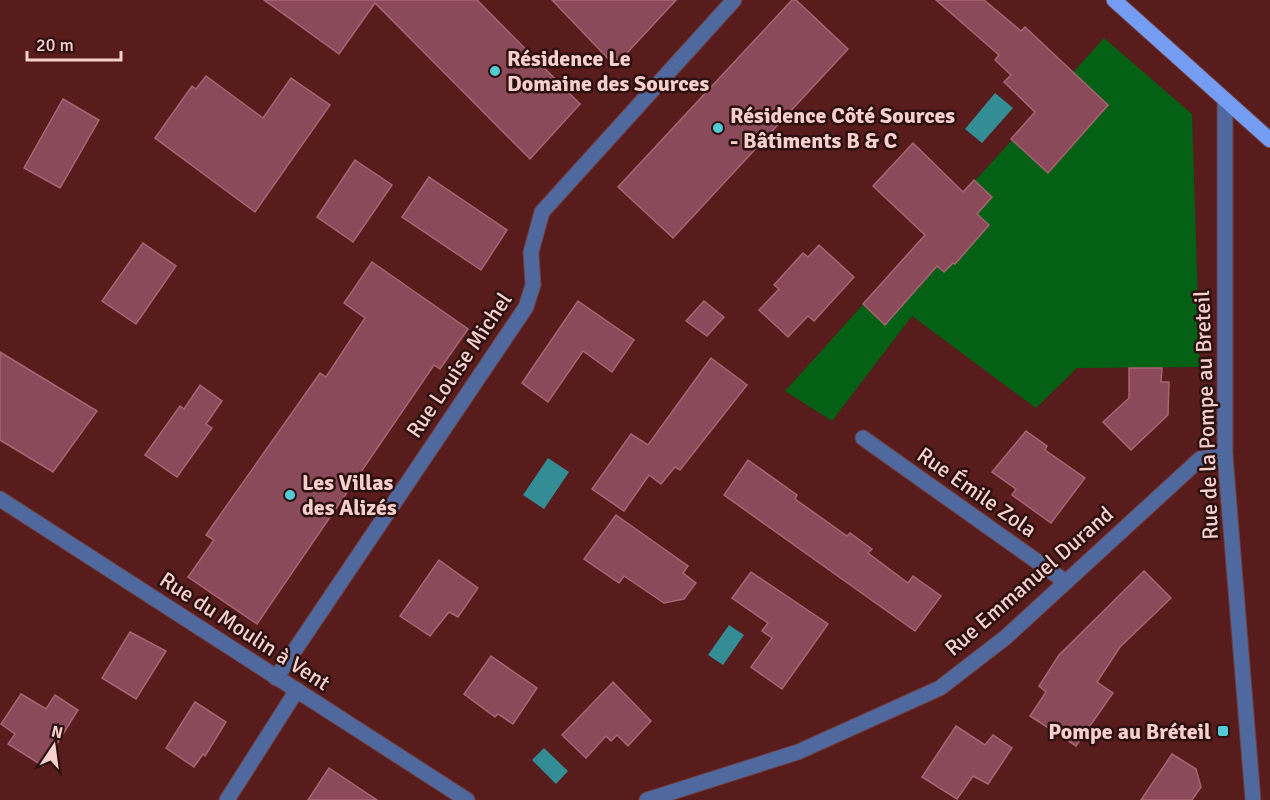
<svg xmlns="http://www.w3.org/2000/svg" width="1270" height="800" font-family="Signika,sans-serif">
<style>
.green{fill:#046014}
.water{fill:#348c95}
.building{fill:#8a4a5a;stroke:#a86575;stroke-width:1.5}
.lines{fill:none;stroke-linecap:round;stroke-linejoin:round}
.street-casing{stroke:#713937;stroke-width:17}
.primary-casing{stroke:#713937;stroke-width:17}
.street{stroke:#4f689d;stroke-width:15}
.primary{stroke:#759df4;stroke-width:15}
.poi-dot{fill:#52cbd7;stroke:#2c1110;stroke-width:2}
.labels{text-anchor:middle;dominant-baseline:central;stroke-width:5;stroke-linejoin:round;paint-order:stroke}
.poi-label{font-size:22px;font-weight:bold;fill:#f7d0cd;stroke:#2c1110;text-anchor:start}
.street-label{font-size:22px;fill:#f7d0cd;stroke:#2c1110}
</style>
<rect width="100%" height="100%" fill="#571c1b"/>
<polygon class="green" points="1104,38 1192,114 1200,367 1077,368 1036,408 912,316 832,421 785,391"/>
<g class="water">
<polygon points="995,93 1013,108 982,143 965,129"/>
<polygon points="548,458 569,472 544,509 523,495"/>
<polygon points="729,625 744,635 723,665 708,655"/>
<polygon points="544,748 568,771 556,784 532,760"/>
</g>
<g class="building">
<polygon points="264,0 477,0 580,104 530,159 375,3 339,54"/>
<polygon points="552,0 676,0 615,66"/>
<polygon points="792,0 796,0 848,49 673,238 618,187"/>
<polygon points="936,0 984,0 1021,31 1025,27 1108,105 1048,173 1011,139 1035,112 1004,82 1011,75 995,60 999,55"/>
<polygon points="206,76 263,118 291,78 330,105 255,212 155,138 192,86 196,89"/>
<polygon points="63,99 99,120 60,188 24,168"/>
<polygon points="913,143 963,192 974,180 992,197 977,214 989,225 955,264 953,263 944,272 937,266 885,325 863,304 925,235 873,186"/>
<polygon points="355,160 392,185 353,242 317,217"/>
<polygon points="429,177 507,230 481,270 402,217"/>
<polygon points="143,243 176,266 136,324 102,301"/>
<polygon points="819,245 854,277 814,321 808,316 788,337 759,310 779,289 774,285 803,253 808,257"/>
<polygon points="372,262 468,329 440,369 434,365 257,624 188,577 214,540 206,535 320,373 326,377 365,318 344,303"/>
<polygon points="578,301 634,340 612,372 583,351 548,402 522,383"/>
<polygon points="704,301 724,317 707,336 686,321"/>
<polygon points="0,352 97,411 53,472 0,440"/>
<polygon points="711,358 747,385 680,470 675,467 661,484 649,475 624,511 592,489 631,434 648,445"/>
<polygon points="1129,368 1162,368 1161,382 1169,382 1168,415 1131,450 1103,422 1129,398"/>
<polygon points="200,385 222,401 206,424 212,428 177,477 145,455 180,406 184,409"/>
<polygon points="1026,431 1047,446 1045,450 1085,478 1051,523 1012,495 1016,489 992,472"/>
<polygon points="748,460 797,495 795,499 847,536 850,533 872,549 868,553 908,583 913,576 941,596 915,631 724,495"/>
<polygon points="616,515 688,566 683,573 696,583 684,599 664,603 624,576 619,583 584,559"/>
<polygon points="439,560 478,588 458,617 449,612 430,636 400,616"/>
<polygon points="1144,571 1171,598 1120,647 1097,682 1113,693 1076,746 1030,716 1046,692 1039,686 1059,655"/>
<polygon points="751,572 828,624 782,689 751,667 772,638 762,631 768,623 732,598"/>
<polygon points="130,632 166,651 136,699 102,678"/>
<polygon points="491,656 537,688 513,724 498,714 495,717 464,694"/>
<polygon points="613,682 651,721 628,746 617,735 611,741 606,736 586,758 562,735"/>
<polygon points="21,694 46,709 55,695 78,710 43,766 8,744 15,734 1,724"/>
<polygon points="195,702 226,722 205,756 203,754 194,767 166,748"/>
<polygon points="956,726 985,745 993,735 1012,748 988,784 973,776 957,799 922,777"/>
<polygon points="1172,754 1196,769 1201,787 1192,800 1141,800"/>
<polygon points="329,768 377,800 308,800"/>
</g>
<g class="lines">
<g class="street-casing">
<g id="street">
<polyline points="1225,101 1225,455 1253,800"/>
<polyline points="863,438 1066,582"/>
<polyline points="0,499 467,800"/>
<polyline points="276,678 526,307 533,285 531,252 542,212 734,0"/>
<polyline points="227,800 297,690"/>
<polyline points="647,800 798,752 940,688 1006,637 1200,459 1225,455"/>
</g>
</g>
<g class="primary-casing">
<polyline id="primary" points="1114,0 1270,140"/>
</g>
<use href="#street" class="street"/>
<use href="#primary" class="primary"/>
</g>
<g class="poi-dot">
<circle cx="495" cy="71" r="6"/>
<circle cx="718" cy="128" r="6"/>
<circle cx="290" cy="495" r="6"/>
<rect x="1217" y="725" width="12" height="12" rx="3"/>
</g>
<g class="labels">
<g class="poi-label">
<text x="507" y="58">Résidence Le<tspan x="507" dy="25">Domaine des Sources</tspan></text>
<text x="730" y="115">Résidence Côté Sources<tspan x="730" dy="25">- Bâtiments B &amp; C</tspan></text>
<text x="302" y="482">Les Villas<tspan x="302" dy="25">des Alizés</tspan></text>
<text x="1211" y="731" text-anchor="end">Pompe au Bréteil</text>
</g>
<g class="street-label">
<text transform="translate(459 365) rotate(-56)">Rue Louise Michel</text>
<text transform="translate(1206 415) rotate(-92)">Rue de la Pompe au Breteil</text>
<text transform="translate(977 492) rotate(35)">Rue Émile Zola</text>
<text transform="translate(1029 581) rotate(-41)">Rue Emmanuel Durand</text>
<text transform="translate(245 631) rotate(33)">Rue du Moulin à Vent</text>
</g>
</g>
<g transform="translate(54 746) rotate(13)" stroke="#2c1110" stroke-width="4.5" paint-order="stroke">
<path d="M0-4.5L10 22L0 15L-10 22Z" fill="#f7d0cd"/>
<text y="-9" font-size="16" font-weight="bold" text-anchor="middle" fill="#f7d0cd">N</text>
</g>
<path d="M27 51v9h94v-9" fill="none" stroke="#f7d0cd" stroke-width="3"/>
<text x="36" y="51" font-size="18" fill="#f7d0cd" stroke="#2c1110" stroke-width="4.5" paint-order="stroke">20 m</text>
</svg>
